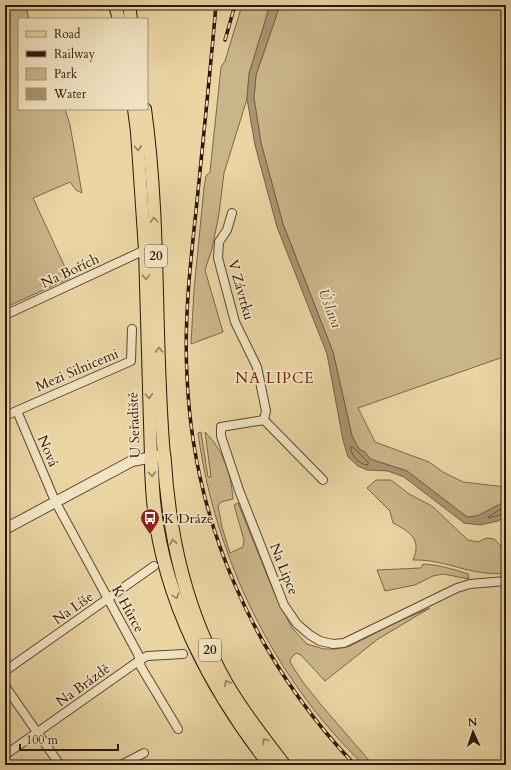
<svg xmlns="http://www.w3.org/2000/svg" width="511" height="770" font-family="Cardo,serif">
<style>
.green{fill:#cab589;stroke:#7c664a}
.water{fill:#aa946f;stroke:#786247}
.lines{fill:none;stroke-linecap:round;stroke-linejoin:round}
.shore{stroke:#6c563d;stroke-width:1}
.minor-casing{stroke:#5d4631;stroke-width:10}
.tertiary-casing{stroke:#5d4631;stroke-width:12}
.primary-casing{stroke:#2e170b;stroke-width:14}
.trunk-casing{stroke:#2e170b;stroke-width:15}
.minor{stroke:#f1e4c3;stroke-width:8}
.tertiary{stroke:#f1e4c3;stroke-width:10}
.primary{stroke:#ead5a3;stroke-width:12}
.trunk{stroke:#ead5a3;stroke-width:13}
.rail-casing{stroke:#2e170b;stroke-width:3.5}
.rail{stroke:#f1e4c3;stroke-width:2;stroke-dasharray:6;stroke-linecap:butt}
.oneway{stroke:#95805f}
.labels{text-anchor:middle;dominant-baseline:central;stroke-width:3.5;stroke-linejoin:round;paint-order:stroke}
.shield{fill:#f1e4c3;stroke:#685442;stroke-width:1}
.shield-label{font-size:13px;font-weight:bold;fill:#2e170b}
.street-label{font-size:14px;fill:#2e170b;stroke:#f1e4c3}
.poi-label{font-size:14px;fill:#2e170b;stroke:#f1e4c3;text-anchor:start}
.water-label{font-size:15px;font-style:italic;fill:#604933;stroke:#f1e4c3}
.neighbourhood-label{font-size:15px;letter-spacing:1px;fill:#7a1f14;stroke:#f1e4c3}
</style>
<rect width="100%" height="100%" fill="#ead5a3"/>
<filter id="stains"><feTurbulence type="fractalNoise" baseFrequency=".005" numOctaves="4"/><feColorMatrix values="0 0 0 0 .2 0 0 0 0 .09 0 0 0 0 .02 0 0 0 .5 -.17"/></filter>
<radialGradient id="worn" r=".72"><stop offset=".6" stop-color="#630" stop-opacity="0"/><stop offset="1" stop-color="#630" stop-opacity=".3"/></radialGradient>
<g class="green">
<polygon points="12,5 26,7 29,19 19,19 19,109 65,109 70,125 82,193 76,190 70,182 33,198 70,278 6,307 5,6"/>
<polygon points="242,5 270,5 249,74 247,99 224,173 219,214 212,249 205,270 223,332 191,344 194,290 204,188 206,176 210,172 221,67 225,61"/>
<polygon points="280,5 506,5 506,356 358,408 375,442 429,462 443,472 463,482 506,487 506,501 477,516 467,517 407,471 370,459 365,452 359,449 352,436 333,352 283,224 261,143 254,98 256,75"/>
<path d="M201,432L208,477H211L205,432C223,450 231,473 233,499L221,502L218,506L222,527L230,553L243,547L244,540L234,505L238,503L273,590L292,628L307,644L324,649H336L350,646L397,622L430,608L378,639L325,681L301,655L296,653L291,658L290,662L302,681L322,706L373,765H364C273,678 215,557 198,433Z"/>
<path d="M376,480H391L409,494L432,506L468,540L478,542L487,538L494,539C505,548 506,559 506,573C471,577 447,559 413,560C422,539 410,532 393,523L390,511L367,488Z"/>
<path d="M423,564C439,565 453,569 468,574L469,579L443,574L433,576L415,585L385,591L377,570L421,568Z"/>
</g>
<polygon class="water" points="270,5 280,5 256,75 254,98 261,143 283,224 333,352 352,436 359,449 365,452 370,459 407,471 467,517 477,516 506,501 506,516 498,521 480,525 464,523 404,477 388,471 367,470 358,466 348,457 343,440 327,354 277,227 255,145 247,99 249,74"/>
<g class="lines">
<g class="shore">
<path d="M351,447H353L368,462V465C359,465 350,455 351,447Z"/>
<polyline points="506,506 488,517 489,518 506,513"/>
</g>
<g class="minor-casing">
<g id="minor">
<polyline points="232,213 227,230 219,242 218,258 235,322 257,367 266,411 264,420"/>
<polyline points="5,315 145,250"/>
<polyline points="17,411 55,501 138,654 141,667 178,729"/>
<polyline points="5,416 131,361 132,329"/>
<polyline points="323,480 264,420 221,427 221,436 239,490 284,605 297,624 310,635 320,641 333,644 344,643 457,588 470,584 506,581"/>
<polyline points="5,671 154,566"/>
<polyline points="5,686 60,765"/>
<polyline points="5,755 140,660 147,656 183,654"/>
<polyline points="121,765 144,753"/>
</g>
</g>
<g class="tertiary-casing">
<polyline id="tertiary" points="5,529 132,461 158,456"/>
</g>
<g class="primary-casing">
<g id="primary">
<polyline points="115,5 119,19"/>
<polyline points="129,5 131,19"/>
<polyline points="134,109 137,132 145,250 151,457"/>
<path d="M145,109C161,224 154,341 164,456"/>
</g>
</g>
<g class="trunk-casing">
<g id="trunk">
<path d="M164,456C169,538 186,613 227,685C244,714 264,739 284,765"/>
<path d="M151,457C152,473 152,489 154,505C164,601 212,691 270,765"/>
</g>
</g>
<use href="#minor" class="minor"/>
<use href="#tertiary" class="tertiary"/>
<use href="#primary" class="primary"/>
<use href="#trunk" class="trunk"/>
<g class="rail-casing">
<g id="rail">
<path d="M216,5C210,74 203,142 196,211C190,266 184,321 187,376C193,522 254,660 355,765"/>
<polyline points="225,40 235,5"/>
</g>
</g>
<use href="#rail" class="rail"/>
</g>
<defs><path id="oneway-chevron" d="M-2-3.5L2.5 0L-2 3.5" fill="none" stroke-width="1.6" stroke-linecap="round" stroke-linejoin="round"/></defs>
<g class="oneway">
<use href="#oneway-chevron" transform="translate(138 148) rotate(86)"/>
<use href="#oneway-chevron" transform="translate(154 220) rotate(-93)"/>
<use href="#oneway-chevron" transform="translate(146 277) rotate(88)"/>
<use href="#oneway-chevron" transform="translate(159 350) rotate(-92)"/>
<use href="#oneway-chevron" transform="translate(149 396) rotate(88)"/>
<use href="#oneway-chevron" transform="translate(152 474) rotate(86)"/>
<use href="#oneway-chevron" transform="translate(173 542) rotate(-101)"/>
<use href="#oneway-chevron" transform="translate(176 596) rotate(70)"/>
<use href="#oneway-chevron" transform="translate(227 683) rotate(-119)"/>
<use href="#oneway-chevron" transform="translate(265 741) rotate(-127)"/>
</g>
<defs>
<g id="bus-pin" transform="scale(1)"><path d="M0 17L-7.5 6A9.5 9.5 0 1 1 7.5 6Z" fill="#8f2418" stroke="#f1e4c3"/><path d="M-5-6H5V4H4V6H2V4H-2V6H-4V4H-5ZM-3.5-4V0h7V-4ZM-3.5 1.2v1.5H-2V1.2ZM2 1.2v1.5H3.5V1.2Z" fill="#fff"/></g>
</defs>
<g fill-rule="evenodd">
<use href="#bus-pin" x="150" y="518"/>
</g>
<g class="labels">
<g class="shield">
<rect x="145" y="245" width="22" height="22" rx="3"/>
<rect x="199" y="639" width="22" height="22" rx="3"/>
</g>
<g class="shield-label">
<text x="156" y="256">20</text>
<text x="210" y="650">20</text>
</g>
<g class="street-label">
<text transform="translate(70 271) rotate(-25)">Na Bořích</text>
<text transform="translate(241 290) rotate(74)">V Závrtku</text>
<text transform="translate(77 370) rotate(-23)">Mezi Silnicemi</text>
<text transform="translate(134 425) rotate(-92)">U Seřadiště</text>
<text transform="translate(48 451) rotate(67)">Nová</text>
<text transform="translate(284 569) rotate(68)">Na Lipce</text>
<text transform="translate(73 608) rotate(-35)">Na Líše</text>
<text transform="translate(128 609) rotate(61)">K Hůrce</text>
<text transform="translate(83 685) rotate(-36)">Na Brázdě</text>
</g>
<g class="poi-label">
<text x="164" y="518">K Dráze</text>
</g>
<g class="water-label">
<text transform="translate(330 308) rotate(69)">Úslava</text>
</g>
<g class="neighbourhood-label">
<text x="275" y="378">NA LIPCE</text>
</g>
</g>
<rect width="511" height="770" fill="none" stroke="#ead5a3" stroke-width="20"/>
<rect x="6" y="6" width="499" height="758" fill="none" stroke="#2e170b" stroke-width="2"/>
<rect x="10" y="10" width="491" height="750" fill="none" stroke="#2e170b"/>
<rect x="18" y="18" width="130" height="92" fill="#f1e4c3" stroke="#a39279"/>
<rect x="26" y="31" width="20" height="6" fill="#ead5a3" stroke="#a39279"/>
<text x="54" y="38" font-size="12" fill="#2e170b">Road</text>
<rect x="26" y="51" width="20" height="6" fill="#2e170b" stroke="#a39279"/>
<text x="54" y="58" font-size="12" fill="#2e170b">Railway</text>
<rect x="26" y="68" width="20" height="12" fill="#cab589" stroke="#a39279"/>
<text x="54" y="78" font-size="12" fill="#2e170b">Park</text>
<rect x="26" y="88" width="20" height="12" fill="#aa946f" stroke="#a39279"/>
<text x="54" y="98" font-size="12" fill="#2e170b">Water</text>
<g transform="translate(473 732) rotate(357)" stroke="#f1e4c3" stroke-width="3" paint-order="stroke">
<path d="M0-3L7 15L0 10L-7 15Z" fill="#2e170b"/>
<text y="-6" font-size="11" font-weight="bold" text-anchor="middle" fill="#2e170b">N</text>
</g>
<path d="M20 744v6h98v-6" fill="none" stroke="#2e170b" stroke-width="2"/>
<text x="26" y="744" font-size="12" fill="#2e170b" stroke="#f1e4c3" stroke-width="3" paint-order="stroke">100 m</text>
<rect width="100%" height="100%" filter="url(#stains)"/>
<rect width="100%" height="100%" fill="url(#worn)"/>
</svg>
